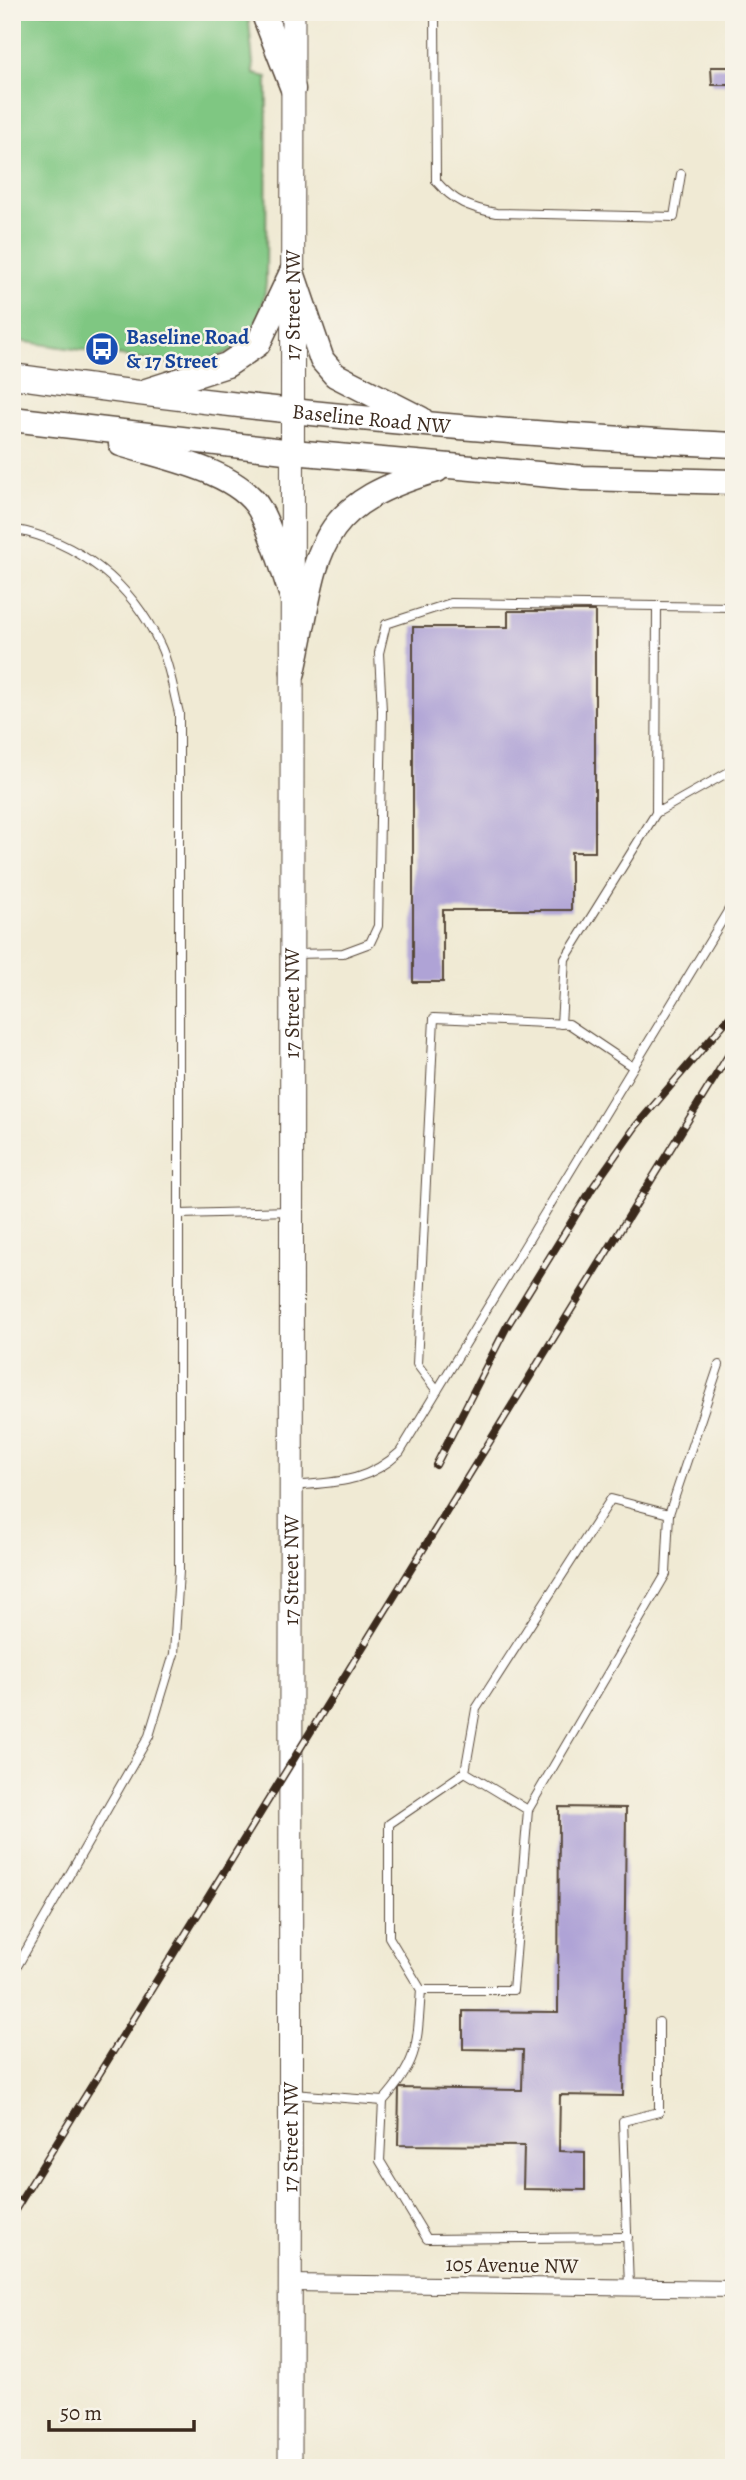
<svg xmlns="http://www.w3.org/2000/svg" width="746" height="2480" font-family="Alegreya,serif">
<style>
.green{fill:#7fc782;stroke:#5d7850;stroke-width:2}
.building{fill:#afa3d6}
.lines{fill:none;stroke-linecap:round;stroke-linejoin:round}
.service-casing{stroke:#564739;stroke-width:10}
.minor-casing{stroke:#564739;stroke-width:18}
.secondary-casing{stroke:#564739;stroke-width:25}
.primary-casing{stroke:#564739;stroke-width:27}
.service{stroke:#fff;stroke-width:8}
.minor{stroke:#fff;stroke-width:16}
.secondary{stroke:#fff;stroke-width:23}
.primary{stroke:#fff;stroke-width:24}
.rail-casing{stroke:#3b2a1e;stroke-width:8}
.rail{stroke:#f7f3e8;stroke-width:5;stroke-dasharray:16;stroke-linecap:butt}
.labels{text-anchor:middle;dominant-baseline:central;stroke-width:5;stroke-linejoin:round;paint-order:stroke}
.street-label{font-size:21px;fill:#3b2a1e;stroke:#f7f3e8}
.transit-label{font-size:21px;font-weight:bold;fill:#164399;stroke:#f7f3e8;text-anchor:start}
</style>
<rect width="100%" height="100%" fill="#f7f3e8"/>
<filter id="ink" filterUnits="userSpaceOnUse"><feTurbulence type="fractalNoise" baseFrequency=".0143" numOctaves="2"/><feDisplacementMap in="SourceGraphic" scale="14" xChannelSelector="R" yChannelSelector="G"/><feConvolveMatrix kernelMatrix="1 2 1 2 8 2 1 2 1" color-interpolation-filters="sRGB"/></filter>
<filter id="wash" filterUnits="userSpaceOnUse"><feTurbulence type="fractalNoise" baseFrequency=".00686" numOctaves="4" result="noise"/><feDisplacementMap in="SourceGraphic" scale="28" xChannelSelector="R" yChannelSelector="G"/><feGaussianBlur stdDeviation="1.57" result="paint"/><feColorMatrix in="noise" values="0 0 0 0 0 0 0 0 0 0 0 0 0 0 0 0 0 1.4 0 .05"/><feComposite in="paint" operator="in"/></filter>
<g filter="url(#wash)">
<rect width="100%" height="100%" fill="#f0ead4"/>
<path class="green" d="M12,12H248L254,74L267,77L266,283C260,342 228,365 170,363L12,340Z"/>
<g id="blocks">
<g class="building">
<polygon points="711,67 734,67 734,85 712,85"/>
<polygon points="508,611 595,611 595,852 571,852 571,910 443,910 443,982 413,982 413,627 508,627"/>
<polygon points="559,1807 626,1808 623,2096 560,2095 559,2151 585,2152 585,2190 523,2189 524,2146 398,2145 399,2088 522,2090 523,2050 463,2049 463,2011 558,2012"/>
</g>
</g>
</g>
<g filter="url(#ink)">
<use href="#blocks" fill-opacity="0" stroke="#564739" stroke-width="2"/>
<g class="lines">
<g class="service-casing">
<g id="service">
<path d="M435,12L436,181C454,202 470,208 496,213L674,217L681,174"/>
<path d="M12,529C79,541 132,584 160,645C170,665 173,691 179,713V1571L174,1654L149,1736L12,1975"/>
<polyline points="657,606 734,607"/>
<polyline points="656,813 734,769"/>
<polyline points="294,954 343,953 370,943 378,926 382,711 379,653 386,624 451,603 657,606 656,813 565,959 561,1024"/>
<polyline points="180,1214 289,1211"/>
<polyline points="437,1391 417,1364 434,1018 569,1024 633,1067"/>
<path d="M293,1486C336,1482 367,1483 400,1452L734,901"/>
<polyline points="528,1810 666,1574 669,1514"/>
<polyline points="421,1990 389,1937 389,1824 465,1772"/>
<path d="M293,2094L383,2101C420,2060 417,2042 421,1990H513L528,1810L465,1772L476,1709L611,1499L669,1514L719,1365"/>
<polyline points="383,2101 380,2161 427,2239 628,2237"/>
<polyline points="629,2287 623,2121 659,2112 659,2022"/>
</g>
</g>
<g class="minor-casing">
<polyline id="minor" points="289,2283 734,2289"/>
</g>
<g class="secondary-casing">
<g id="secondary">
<path id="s1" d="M290,2468L293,12"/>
</g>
</g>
<g class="primary-casing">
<g id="primary">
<polyline points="263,12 293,89"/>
<polyline points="292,272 322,360 335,375 421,419"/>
<path id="s2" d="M12,376C252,410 492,434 734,445"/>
<polyline points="146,391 227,365 258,344 292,272"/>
<polyline points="12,419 293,452 583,478 734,482"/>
<path d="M121,444C161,457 238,470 260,510C274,536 282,568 292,596"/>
<path d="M293,672C319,555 307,507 437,470"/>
</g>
</g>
<use href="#service" class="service"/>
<use href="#minor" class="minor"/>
<use href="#secondary" class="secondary"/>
<use href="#primary" class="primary"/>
<g class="rail-casing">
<g id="rail">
<polyline points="436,1465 506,1328 593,1187 636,1126 734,1012"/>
<polyline points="12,2215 734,1046"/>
</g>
</g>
<use href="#rail" class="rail"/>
</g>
</g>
<defs>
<g id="bus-disc" transform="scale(1.75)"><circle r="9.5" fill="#1a4fb4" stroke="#f7f3e8"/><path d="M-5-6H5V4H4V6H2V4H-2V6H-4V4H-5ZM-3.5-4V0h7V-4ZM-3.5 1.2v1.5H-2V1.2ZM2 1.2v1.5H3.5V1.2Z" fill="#fff"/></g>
</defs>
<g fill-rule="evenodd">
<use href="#bus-disc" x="102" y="349"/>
</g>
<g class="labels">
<g class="street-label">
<text stroke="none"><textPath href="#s1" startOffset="2163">17 Street NW</textPath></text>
<text stroke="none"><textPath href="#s2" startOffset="362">Baseline Road NW</textPath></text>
<text stroke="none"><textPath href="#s1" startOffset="1465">17 Street NW</textPath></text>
<text stroke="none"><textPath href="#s1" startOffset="898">17 Street NW</textPath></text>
<text stroke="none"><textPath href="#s1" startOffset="331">17 Street NW</textPath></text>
<text transform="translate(512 2265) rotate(1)">105 Avenue NW</text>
</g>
<g class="transit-label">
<text x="126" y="337">Baseline Road<tspan x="126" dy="24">&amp; 17 Street</tspan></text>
</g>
</g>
<rect width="746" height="2480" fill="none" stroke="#f7f3e8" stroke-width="42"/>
<path d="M49 2420v10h145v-10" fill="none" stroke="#3b2a1e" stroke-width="3.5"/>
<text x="60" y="2420" font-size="21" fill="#3b2a1e" stroke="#f7f3e8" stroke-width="5" paint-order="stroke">50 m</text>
</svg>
